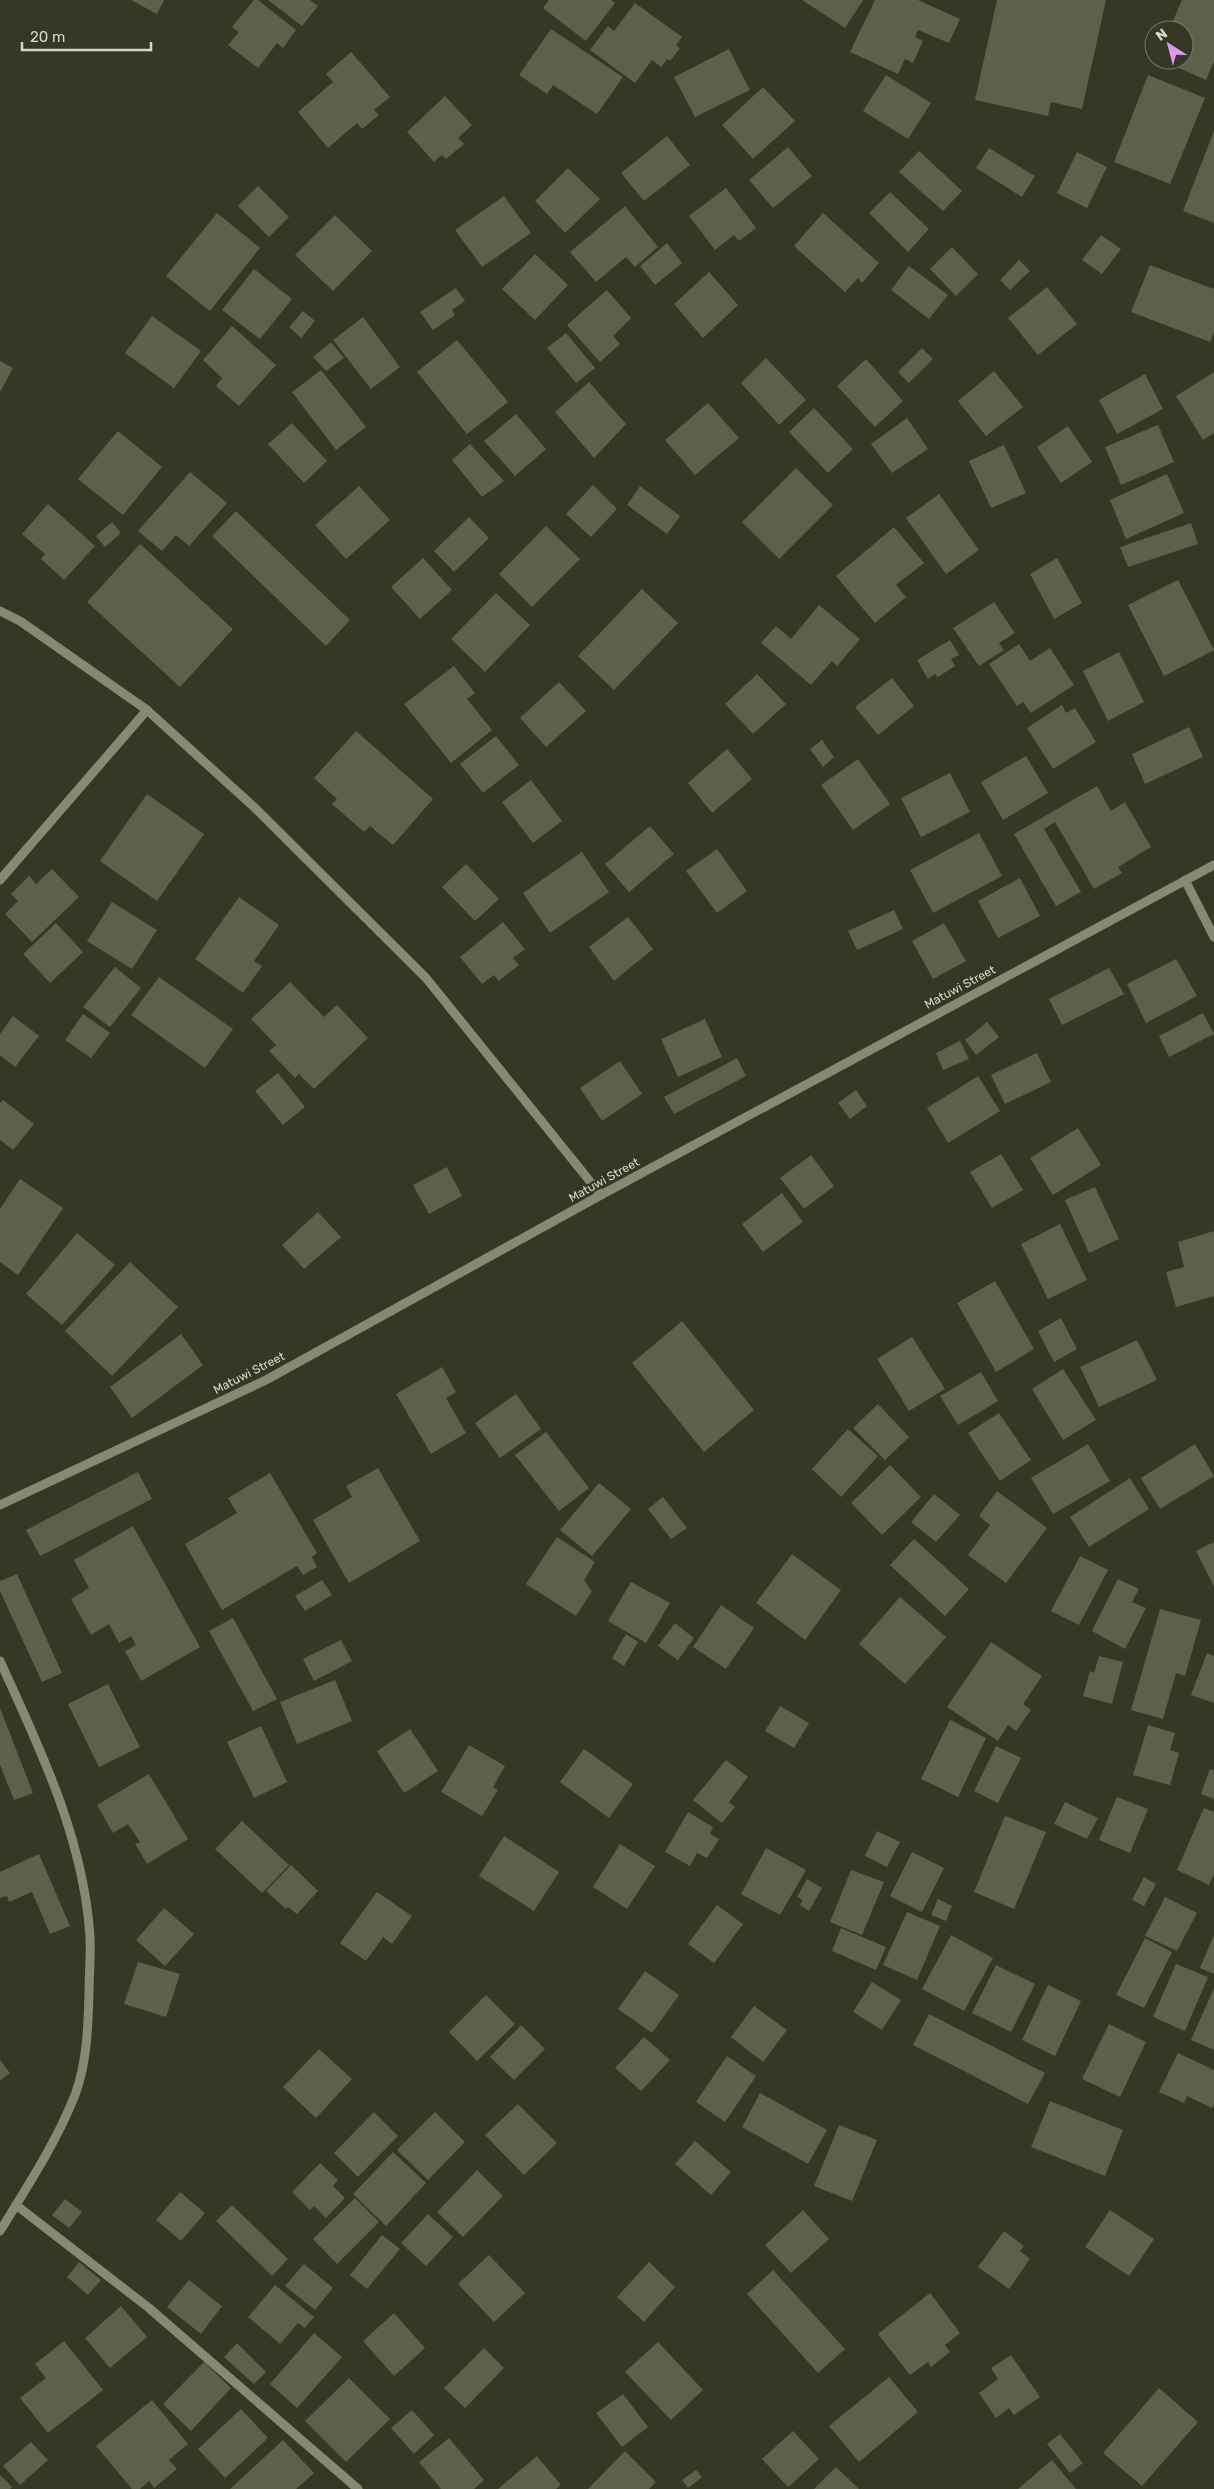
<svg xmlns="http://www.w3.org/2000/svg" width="1214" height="2489" font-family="Rubik,sans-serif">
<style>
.building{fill:#5c614b}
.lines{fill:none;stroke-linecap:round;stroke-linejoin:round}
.minor{stroke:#858a73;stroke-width:9}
.labels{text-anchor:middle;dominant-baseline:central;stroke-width:4.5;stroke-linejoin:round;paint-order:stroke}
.street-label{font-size:12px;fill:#d4d7cb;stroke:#343824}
</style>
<rect width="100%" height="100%" fill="#343824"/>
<g class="building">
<polygon points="131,0 164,0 157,14"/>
<polygon points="254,0 258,0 296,30 283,48 277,43 258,68 228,45 239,32 232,27"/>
<polygon points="268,0 310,0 318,6 302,26"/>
<polygon points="549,0 611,0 615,3 586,41 543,8"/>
<polygon points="802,0 863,0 845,28"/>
<polygon points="875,0 918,0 960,19 949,43 918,30 915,37 923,41 913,63 905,59 898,74 850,52"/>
<polygon points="997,0 1106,0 1082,109 1051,102 1048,116 975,100"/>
<polygon points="1182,0 1214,0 1214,61 1206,80 1161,60 1184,60 1184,30 1169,30"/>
<polygon points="635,3 682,37 676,45 680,48 670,61 667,59 661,67 652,60 635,83 590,50 608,26 614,31"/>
<polygon points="551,29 623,77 597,114 553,85 547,94 519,75"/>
<polygon points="729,49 750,90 695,117 674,77"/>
<polygon points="351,52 390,97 374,110 379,115 362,129 357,123 328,148 298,112 333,82 326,74"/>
<polygon points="886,75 931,103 908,139 863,111"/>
<polygon points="1148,75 1205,98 1170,184 1114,162"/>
<polygon points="763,87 795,121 753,159 722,125"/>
<polygon points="445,96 472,125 458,138 464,144 446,159 442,155 434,162 407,132"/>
<polygon points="1214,131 1214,223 1183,211"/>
<polygon points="667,136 690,165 644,201 621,173"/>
<polygon points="788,147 812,176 773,208 749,180"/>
<polygon points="989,148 1035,176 1022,197 976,168"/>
<polygon points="919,151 962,191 943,211 899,172"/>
<polygon points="1077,152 1107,167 1087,208 1057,193"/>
<polygon points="568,168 600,199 565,233 535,201"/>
<polygon points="258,186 289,217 269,237 238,206"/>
<polygon points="726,188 756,228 739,241 734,235 715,250 689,216"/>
<polygon points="890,192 929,229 908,252 869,213"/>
<polygon points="504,196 531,233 482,267 455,230"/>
<polygon points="625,206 658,247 635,267 626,257 596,282 570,252"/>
<polygon points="217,213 260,248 210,311 166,276"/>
<polygon points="823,213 879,263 862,283 858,278 845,292 794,246"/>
<polygon points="335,215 372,251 333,291 295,255"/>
<polygon points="1101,235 1121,249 1102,274 1082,260"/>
<polygon points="667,243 682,263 655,285 640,266"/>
<polygon points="952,247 978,274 956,296 930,269"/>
<polygon points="535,254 568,285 535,320 502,289"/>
<polygon points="1019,260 1030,271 1010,290 1000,280"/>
<polygon points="1150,265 1214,289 1214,332 1210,342 1131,312"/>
<polygon points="909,266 948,295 929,319 891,290"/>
<polygon points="254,269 292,299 260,339 222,310"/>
<polygon points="709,272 738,305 703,338 674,304"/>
<polygon points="1047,287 1077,324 1038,355 1008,318"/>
<polygon points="456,288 465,301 452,310 455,315 433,330 420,312"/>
<polygon points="607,290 631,318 613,336 620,344 600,362 567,325"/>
<polygon points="303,311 315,321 301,338 289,327"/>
<polygon points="152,316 201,351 174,388 125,353"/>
<polygon points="363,317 400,367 371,389 333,340"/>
<polygon points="232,326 276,365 239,406 216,386 222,378 203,360"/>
<polygon points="566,333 595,368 576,383 547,348"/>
<polygon points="457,340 508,402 467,434 417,372"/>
<polygon points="331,342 344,358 326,371 313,357"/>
<polygon points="922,348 933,359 909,383 898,372"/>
<polygon points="766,358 806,400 779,425 741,383"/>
<polygon points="866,359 903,401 875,427 837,386"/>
<polygon points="0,361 13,368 0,392"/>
<polygon points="321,370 366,427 336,450 292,392"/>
<polygon points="994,371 1023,407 986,436 958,401"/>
<polygon points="1214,372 1214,433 1203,440 1176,396"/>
<polygon points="1145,374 1163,409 1117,434 1099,400"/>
<polygon points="589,382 626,424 594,458 555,412"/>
<polygon points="708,403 739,438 695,475 665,440"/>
<polygon points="814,408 853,449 828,473 789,432"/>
<polygon points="516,414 546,449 515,476 484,441"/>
<polygon points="907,418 928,449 892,473 871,444"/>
<polygon points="292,423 327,461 304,483 268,444"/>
<polygon points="1158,425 1174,462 1121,485 1105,447"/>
<polygon points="1068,426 1092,462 1061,483 1037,447"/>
<polygon points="118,431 162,467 123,515 78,479"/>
<polygon points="470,444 504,481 482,497 452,460"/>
<polygon points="1004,445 1026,493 991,508 969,461"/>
<polygon points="796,468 833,505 779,559 742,522"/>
<polygon points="190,472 227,503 189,546 176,535 162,551 138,531"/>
<polygon points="1167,474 1184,513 1126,539 1110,500"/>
<polygon points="593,485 617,509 591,537 566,514"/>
<polygon points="359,486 390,520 346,559 315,525"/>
<polygon points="640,486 680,516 667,534 627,505"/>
<polygon points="939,494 979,550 946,574 906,518"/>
<polygon points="48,504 95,546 64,580 41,559 45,554 22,534"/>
<polygon points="236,511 350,620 326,646 212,536"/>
<polygon points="469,517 489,538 454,572 434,551"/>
<polygon points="112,522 121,533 105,547 96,536"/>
<polygon points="1191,523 1198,544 1128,567 1120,547"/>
<polygon points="546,526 580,559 532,607 499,574"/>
<polygon points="894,527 924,563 896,585 906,597 875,623 836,576"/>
<polygon points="140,544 233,629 180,687 87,602"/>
<polygon points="423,558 452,590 420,619 391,587"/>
<polygon points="1057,558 1082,603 1054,619 1030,574"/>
<polygon points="1178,580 1214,650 1164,676 1128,605"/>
<polygon points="642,589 678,623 614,690 578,656"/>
<polygon points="496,593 530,625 485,672 451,639"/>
<polygon points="994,602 1015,633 999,643 1004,650 979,666 953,628"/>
<polygon points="819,605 860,639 837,666 832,661 811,685 761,643 776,626 791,639"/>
<polygon points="950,640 959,655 951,659 955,666 938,677 935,674 928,679 917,660"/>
<polygon points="1019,644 1030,661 1050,648 1074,685 1031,713 1023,702 1017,706 989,664"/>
<polygon points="1119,652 1144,702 1108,721 1083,671"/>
<polygon points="454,666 475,693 467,699 492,730 451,763 404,704"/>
<polygon points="757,674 786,704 753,734 725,704"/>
<polygon points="892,678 914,706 878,735 855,707"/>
<polygon points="559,682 586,711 546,747 520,718"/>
<polygon points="1062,705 1066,713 1075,708 1096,742 1053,769 1027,728"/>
<polygon points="1189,727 1203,757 1145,784 1132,754"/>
<polygon points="356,731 433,799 393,845 370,826 364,832 332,804 337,799 314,778"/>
<polygon points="496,736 519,765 483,793 460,764"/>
<polygon points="822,740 834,757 823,767 810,749"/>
<polygon points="727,749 752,779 712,813 688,783"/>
<polygon points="1026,756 1048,793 1003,820 981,782"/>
<polygon points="858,759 890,804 853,830 821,785"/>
<polygon points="950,773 970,812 921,837 901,798"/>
<polygon points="531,780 562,821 533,843 502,802"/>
<polygon points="1097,786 1111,811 1125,802 1151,847 1118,867 1122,873 1094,889 1055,822 1044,829 1081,892 1056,906 1014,834"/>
<polygon points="147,794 204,834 157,901 100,861"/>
<polygon points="650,826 674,854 629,892 605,864"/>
<polygon points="979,833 1002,876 933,913 910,870"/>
<polygon points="717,849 747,891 717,913 686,871"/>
<polygon points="582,852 609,892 550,933 523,893"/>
<polygon points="466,864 499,899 475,921 442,887"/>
<polygon points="52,869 79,897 32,942 5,914 18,901 11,894 29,876 36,884"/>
<polygon points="1020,878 1040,916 998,938 978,901"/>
<polygon points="239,897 279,925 254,961 262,966 243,993 195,959"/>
<polygon points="112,902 157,930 132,969 87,941"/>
<polygon points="894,910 903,929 857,950 848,931"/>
<polygon points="628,917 653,949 614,981 589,947"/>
<polygon points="503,922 525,949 513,958 519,965 499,981 494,975 482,984 460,957"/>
<polygon points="56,923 83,952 50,983 23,954"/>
<polygon points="944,923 966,961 933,979 912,941"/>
<polygon points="1176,959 1197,996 1146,1023 1127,984"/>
<polygon points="115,967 141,988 110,1027 83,1007"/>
<polygon points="1109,968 1124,994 1062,1025 1049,999"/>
<polygon points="159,977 233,1029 205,1068 131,1015"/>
<polygon points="290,982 324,1017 337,1005 368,1038 314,1089 299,1074 295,1078 269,1051 276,1045 251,1019"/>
<polygon points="1203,1013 1214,1034 1169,1057 1159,1036"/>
<polygon points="83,1014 110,1033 91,1058 65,1040"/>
<polygon points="13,1016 39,1036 15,1067 0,1055 0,1034"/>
<polygon points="705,1019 722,1057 678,1077 661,1039"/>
<polygon points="987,1022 999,1037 976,1055 965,1040"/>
<polygon points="960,1041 969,1059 943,1070 936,1053"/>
<polygon points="1037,1053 1051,1082 1005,1104 991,1075"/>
<polygon points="737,1058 746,1076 674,1114 664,1097"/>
<polygon points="620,1061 642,1094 602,1121 580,1088"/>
<polygon points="278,1073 305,1107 283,1125 255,1091"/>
<polygon points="978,1076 1000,1111 948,1143 927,1108"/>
<polygon points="856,1090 867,1106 850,1119 838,1103"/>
<polygon points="3,1100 34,1124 13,1150 0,1140 0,1103"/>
<polygon points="1078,1128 1101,1165 1053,1195 1030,1158"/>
<polygon points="1001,1154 1023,1190 992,1208 970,1172"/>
<polygon points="811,1155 834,1186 804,1209 780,1178"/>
<polygon points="447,1167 462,1196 429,1214 413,1185"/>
<polygon points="20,1179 63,1208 18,1275 0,1262 0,1209"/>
<polygon points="1095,1187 1119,1239 1089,1253 1065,1200"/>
<polygon points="782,1193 803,1222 763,1252 742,1224"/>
<polygon points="318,1212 341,1237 304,1269 282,1245"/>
<polygon points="1060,1224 1087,1280 1048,1299 1021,1244"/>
<polygon points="1214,1231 1214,1296 1176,1307 1166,1272 1184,1267 1178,1242"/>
<polygon points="77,1233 115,1265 62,1325 26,1294"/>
<polygon points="130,1262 178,1307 112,1376 65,1331"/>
<polygon points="995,1281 1034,1349 996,1372 957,1303"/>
<polygon points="1061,1318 1077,1349 1054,1362 1038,1331"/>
<polygon points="682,1321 754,1410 704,1452 632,1363"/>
<polygon points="181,1334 203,1365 132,1418 110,1387"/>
<polygon points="912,1337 945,1389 909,1411 877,1359"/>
<polygon points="1137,1340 1157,1380 1099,1407 1080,1367"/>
<polygon points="442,1367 456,1392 446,1398 466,1433 431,1454 396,1394"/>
<polygon points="1063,1369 1096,1420 1063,1440 1032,1389"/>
<polygon points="981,1372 998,1401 958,1425 940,1396"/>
<polygon points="516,1394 541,1429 500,1458 475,1423"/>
<polygon points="878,1404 909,1437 885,1460 853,1428"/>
<polygon points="999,1413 1031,1460 1000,1481 968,1433"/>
<polygon points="848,1429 878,1456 841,1497 812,1469"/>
<polygon points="546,1432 589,1488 559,1511 515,1455"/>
<polygon points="1088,1444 1110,1481 1053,1514 1031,1478"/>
<polygon points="1195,1444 1214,1476 1160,1509 1141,1478"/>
<polygon points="890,1465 921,1497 882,1535 851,1503"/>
<polygon points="378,1468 420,1541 349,1583 313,1520 352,1497 346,1486"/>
<polygon points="138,1472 152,1499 40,1556 26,1530"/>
<polygon points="270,1473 317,1553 312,1557 317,1567 303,1575 297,1566 222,1610 185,1544 237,1513 228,1498"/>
<polygon points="1130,1478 1149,1509 1089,1547 1070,1517"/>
<polygon points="599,1483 631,1509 592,1556 560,1530"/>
<polygon points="997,1491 1047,1528 1006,1583 968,1555 990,1525 979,1516"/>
<polygon points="934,1494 960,1515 936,1542 911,1522"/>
<polygon points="663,1497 687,1528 671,1539 648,1509"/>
<polygon points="133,1526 200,1647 141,1681 125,1651 136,1645 131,1636 119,1643 109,1624 91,1635 71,1599 89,1588 74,1560"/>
<polygon points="557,1537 595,1562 584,1580 592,1591 576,1616 526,1584"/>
<polygon points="914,1539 969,1589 945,1616 890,1565"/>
<polygon points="1214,1542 1214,1587 1196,1551"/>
<polygon points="792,1554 841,1590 805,1640 756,1603"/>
<polygon points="1080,1556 1108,1570 1079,1625 1051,1611"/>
<polygon points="17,1574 62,1673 42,1682 0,1591 0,1581"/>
<polygon points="1118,1579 1139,1589 1132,1602 1146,1608 1125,1649 1092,1631"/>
<polygon points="322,1580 332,1595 305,1611 295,1596"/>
<polygon points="631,1582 670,1603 646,1643 608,1621"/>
<polygon points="900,1597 946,1637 905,1684 859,1644"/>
<polygon points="721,1605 754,1628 726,1669 693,1647"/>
<polygon points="1160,1609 1201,1620 1185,1676 1176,1673 1163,1719 1131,1710"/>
<polygon points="233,1618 277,1699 253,1711 209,1631"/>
<polygon points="675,1623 694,1638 678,1660 658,1646"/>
<polygon points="626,1634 638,1642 624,1666 612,1658"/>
<polygon points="341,1640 352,1661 314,1681 303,1659"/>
<polygon points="991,1642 1042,1676 1023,1704 1031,1710 1016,1731 1008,1725 998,1741 947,1707"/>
<polygon points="1207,1653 1214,1656 1214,1703 1191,1695"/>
<polygon points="1099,1656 1123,1662 1112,1704 1083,1696 1090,1671 1094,1673"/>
<polygon points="335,1680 352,1721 297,1744 280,1702"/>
<polygon points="108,1684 140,1747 99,1767 68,1704"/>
<polygon points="780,1706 809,1723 794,1748 765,1731"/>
<polygon points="0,1708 33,1793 14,1800 0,1765"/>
<polygon points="950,1720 986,1738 958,1797 921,1779"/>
<polygon points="1148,1725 1175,1733 1170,1750 1179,1753 1170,1785 1133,1775"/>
<polygon points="261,1726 287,1782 254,1798 227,1742"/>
<polygon points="410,1729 438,1771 404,1793 377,1751"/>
<polygon points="469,1745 505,1766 493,1787 498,1790 482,1816 441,1792"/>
<polygon points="996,1746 1021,1758 998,1803 974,1791"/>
<polygon points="584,1749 633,1784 609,1818 560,1782"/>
<polygon points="726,1760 748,1777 729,1802 735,1807 722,1823 693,1800"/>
<polygon points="1210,1769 1214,1771 1214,1799 1201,1794"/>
<polygon points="149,1774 188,1839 147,1864 135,1844 140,1842 128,1824 113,1833 97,1805"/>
<polygon points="1117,1797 1148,1809 1130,1853 1099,1840"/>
<polygon points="1065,1802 1098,1818 1087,1839 1054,1824"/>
<polygon points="1204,1808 1214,1812 1214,1874 1209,1885 1177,1870"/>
<polygon points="688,1812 713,1827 710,1834 719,1839 707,1858 697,1853 690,1866 665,1852"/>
<polygon points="1005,1816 1046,1832 1014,1909 974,1892"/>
<polygon points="242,1821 289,1865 262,1893 215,1849"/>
<polygon points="877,1831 900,1842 887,1867 865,1856"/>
<polygon points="504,1836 559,1872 534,1911 479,1876"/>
<polygon points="620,1844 655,1866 627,1909 593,1887"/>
<polygon points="766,1848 806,1870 780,1915 741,1894"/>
<polygon points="912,1852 944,1868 922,1912 890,1896"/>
<polygon points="39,1854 70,1926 50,1934 32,1892 9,1902 7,1896 0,1898 0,1872"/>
<polygon points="291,1865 318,1891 297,1914 288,1907 286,1909 266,1891"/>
<polygon points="851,1870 884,1882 862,1935 830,1922"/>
<polygon points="1144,1877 1156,1884 1144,1906 1132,1900"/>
<polygon points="807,1879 822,1888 809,1911 800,1905 803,1900 797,1897"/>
<polygon points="377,1892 412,1916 392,1944 383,1937 366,1961 340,1943"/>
<polygon points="1165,1897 1197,1913 1177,1951 1145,1936"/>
<polygon points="938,1899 952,1906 946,1921 931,1915"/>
<polygon points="717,1905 743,1924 714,1963 688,1944"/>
<polygon points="164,1908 194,1934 165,1966 136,1940"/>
<polygon points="907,1912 940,1926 917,1980 883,1965"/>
<polygon points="841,1928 886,1947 876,1970 832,1951"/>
<polygon points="951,1935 993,1958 964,2011 922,1989"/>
<polygon points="1214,1935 1214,1974 1200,1968"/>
<polygon points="1145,1938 1172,1952 1144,2008 1116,1995"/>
<polygon points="138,1962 180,1974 166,2017 124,2004"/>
<polygon points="1176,1964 1208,1977 1185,2031 1153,2017"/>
<polygon points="996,1965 1035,1984 1011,2032 972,2013"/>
<polygon points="645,1971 679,1995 652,2033 618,2009"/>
<polygon points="872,1982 901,2000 882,2030 853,2012"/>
<polygon points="1048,1985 1081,2001 1055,2056 1022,2040"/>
<polygon points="1214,1988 1214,2050 1191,2040"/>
<polygon points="486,1995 515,2024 477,2061 449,2032"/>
<polygon points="754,2006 787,2030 763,2062 731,2037"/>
<polygon points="929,2014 1045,2073 1028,2104 913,2045"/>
<polygon points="1109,2024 1146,2042 1120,2097 1082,2079"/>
<polygon points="521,2025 545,2049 514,2080 490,2057"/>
<polygon points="644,2037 670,2060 641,2091 615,2068"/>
<polygon points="319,2049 352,2079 316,2118 283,2087"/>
<polygon points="1178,2053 1214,2070 1214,2104 1212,2108 1187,2096 1184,2103 1159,2092"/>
<polygon points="727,2056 756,2076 725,2122 696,2102"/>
<polygon points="0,2060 10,2073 0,2081"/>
<polygon points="760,2093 827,2130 808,2164 742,2127"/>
<polygon points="1050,2101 1123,2130 1105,2176 1031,2147"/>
<polygon points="518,2104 557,2143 524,2175 485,2135"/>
<polygon points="374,2112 398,2136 358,2177 334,2153"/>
<polygon points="435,2112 465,2142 428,2180 397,2150"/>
<polygon points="839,2125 877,2140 852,2201 814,2186"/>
<polygon points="695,2141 731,2172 711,2195 675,2164"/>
<polygon points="393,2152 426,2183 386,2226 353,2194"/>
<polygon points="320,2163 338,2180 333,2186 345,2198 326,2218 314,2206 310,2210 292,2192"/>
<polygon points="477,2170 503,2196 463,2237 437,2212"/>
<polygon points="180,2192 205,2213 181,2241 156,2220"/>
<polygon points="355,2198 379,2222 337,2264 313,2239"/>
<polygon points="65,2199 82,2212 69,2228 52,2215"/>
<polygon points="232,2205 288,2259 272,2276 216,2221"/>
<polygon points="803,2210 829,2239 791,2273 765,2245"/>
<polygon points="1110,2210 1154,2239 1129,2276 1085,2247"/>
<polygon points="428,2214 453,2237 426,2266 401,2243"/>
<polygon points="1004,2231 1024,2246 1020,2251 1030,2259 1009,2289 978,2267"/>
<polygon points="382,2235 400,2249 367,2289 350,2275"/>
<polygon points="489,2255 525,2293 494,2322 458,2284"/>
<polygon points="79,2262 101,2280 88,2295 67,2277"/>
<polygon points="649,2262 675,2287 644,2322 617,2297"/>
<polygon points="304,2264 333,2288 315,2310 285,2286"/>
<polygon points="773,2270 845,2349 818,2373 747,2294"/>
<polygon points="189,2280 222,2306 201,2334 167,2307"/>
<polygon points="275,2285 314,2317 305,2328 298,2323 280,2344 248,2317"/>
<polygon points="930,2293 960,2333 945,2345 950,2352 931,2367 928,2362 910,2375 878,2334"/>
<polygon points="121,2306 147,2337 110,2368 85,2338"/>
<polygon points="394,2313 425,2348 394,2376 363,2341"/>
<polygon points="314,2333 342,2357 297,2408 270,2384"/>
<polygon points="64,2341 103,2390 48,2433 20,2398 46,2378 35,2364"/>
<polygon points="658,2342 703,2390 671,2420 625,2372"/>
<polygon points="237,2343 266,2372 254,2384 224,2357"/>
<polygon points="484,2348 504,2368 465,2408 444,2388"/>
<polygon points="1011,2355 1040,2397 1014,2415 1009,2408 996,2418 979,2393 998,2379 991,2368"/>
<polygon points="204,2362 231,2388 191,2431 163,2404"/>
<polygon points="889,2377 918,2412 859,2462 829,2426"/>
<polygon points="349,2378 390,2419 346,2462 305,2421"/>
<polygon points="1159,2388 1198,2422 1142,2486 1103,2453"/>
<polygon points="623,2394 648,2427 622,2447 596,2413"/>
<polygon points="152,2400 188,2444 169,2460 177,2469 154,2488 149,2481 140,2489 132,2489 96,2446"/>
<polygon points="241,2409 268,2438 225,2478 198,2449"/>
<polygon points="412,2410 434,2435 414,2454 391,2428"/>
<polygon points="793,2431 819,2459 788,2487 762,2459"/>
<polygon points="1060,2434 1083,2463 1070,2473 1047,2444"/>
<polygon points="449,2438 484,2480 474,2489 441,2489 419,2462"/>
<polygon points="283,2440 314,2473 296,2489 230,2489"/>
<polygon points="31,2442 48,2460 20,2485 3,2466"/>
<polygon points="625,2451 656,2482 649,2489 588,2489"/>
<polygon points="537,2456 561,2485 556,2489 498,2489"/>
<polygon points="1052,2460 1076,2489 1018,2489"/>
<polygon points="836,2467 859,2489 814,2489"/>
<polygon points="696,2470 702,2477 688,2488 682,2480"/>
<polygon points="0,2475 12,2487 10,2489 0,2489"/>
</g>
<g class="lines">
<g class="minor">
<polyline points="0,611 20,621 147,710 254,807 426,978 601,1195"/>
<polyline points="0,880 147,710"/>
<polyline points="1185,880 1214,937"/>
<polyline points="0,1505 266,1380 601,1195 1214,865"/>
<path d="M0,1661C40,1748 84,1840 90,1937C91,1956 89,1975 89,1994C88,2027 87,2063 75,2095C56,2143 27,2187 0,2231"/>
<polyline points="16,2205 149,2308 358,2489"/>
</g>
</g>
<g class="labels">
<g class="street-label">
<text transform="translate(960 987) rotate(-28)">Matuwi Street</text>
<text transform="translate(604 1180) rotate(-29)">Matuwi Street</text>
<text transform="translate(249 1373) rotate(-27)">Matuwi Street</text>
</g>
</g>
<g transform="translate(1169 45) rotate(324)"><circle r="24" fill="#343824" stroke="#747867"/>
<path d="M0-4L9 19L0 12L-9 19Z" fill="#df98f2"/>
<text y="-8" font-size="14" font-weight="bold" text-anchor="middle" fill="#d4d7cb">N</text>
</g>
<path d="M22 42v8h129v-8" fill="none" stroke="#d4d7cb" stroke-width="2.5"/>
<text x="30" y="42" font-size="15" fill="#d4d7cb" stroke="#343824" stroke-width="4" paint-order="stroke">20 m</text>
</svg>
